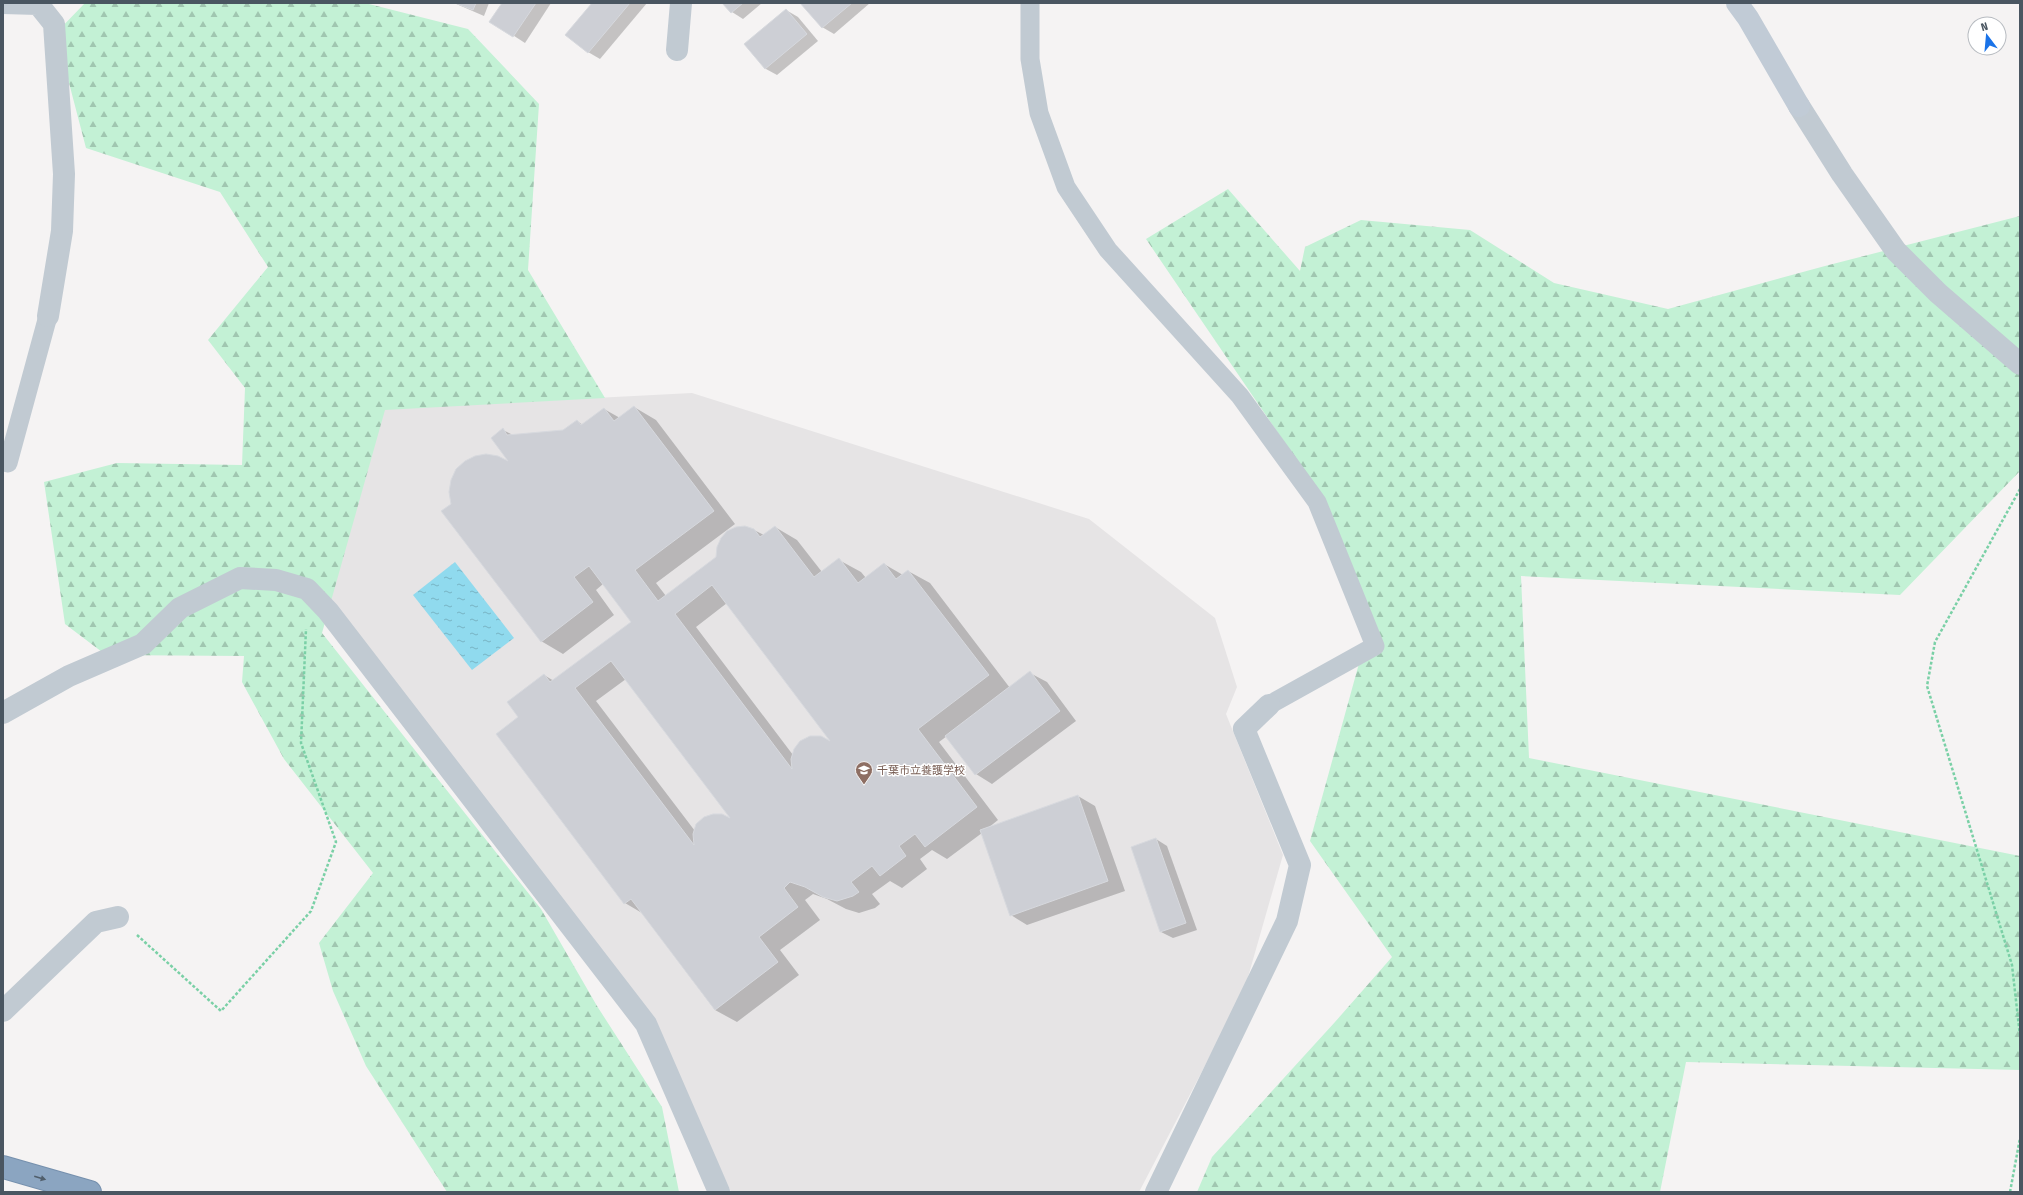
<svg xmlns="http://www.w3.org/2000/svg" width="2023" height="1195" font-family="'Fira Sans Condensed','Noto Sans JP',sans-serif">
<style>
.education{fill:#e6e4e5}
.forest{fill:url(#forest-firs)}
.water{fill:url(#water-ripples)}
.shadow{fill:#0003;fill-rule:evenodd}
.building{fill:#cdcfd5;stroke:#d7d9de;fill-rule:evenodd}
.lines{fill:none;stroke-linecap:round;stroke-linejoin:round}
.highway-casing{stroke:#7690ad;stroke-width:24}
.path{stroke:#7ad0a6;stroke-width:2.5;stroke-dasharray:3 2;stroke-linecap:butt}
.lane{stroke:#c1cad2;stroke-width:19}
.street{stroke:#c1cad2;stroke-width:22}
.secondary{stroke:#c1cbd6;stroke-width:22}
.highway{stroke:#8ba5c1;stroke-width:22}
.oneway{fill:#505e6b}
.labels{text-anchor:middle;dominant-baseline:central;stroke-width:3;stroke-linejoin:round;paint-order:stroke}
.education-label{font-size:11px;fill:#785e54;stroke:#fff;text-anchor:start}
</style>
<defs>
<pattern id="forest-firs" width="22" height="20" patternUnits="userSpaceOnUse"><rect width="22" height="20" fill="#c3f1d5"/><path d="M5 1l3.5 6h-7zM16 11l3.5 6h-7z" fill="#a0c6b0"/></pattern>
<pattern id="water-ripples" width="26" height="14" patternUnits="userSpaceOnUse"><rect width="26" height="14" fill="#90daee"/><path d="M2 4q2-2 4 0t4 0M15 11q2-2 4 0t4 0" fill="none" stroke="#78b4c4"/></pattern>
</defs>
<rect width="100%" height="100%" fill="#f5f3f3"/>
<polygon class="education" points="692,393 1089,519 1215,618 1237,687 1226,714 1283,855 1244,991 1139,1192 731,1192 650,1017 330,598 383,409"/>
<g class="forest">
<polygon points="85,3 365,3 468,29 539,104 528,270 605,398 385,410 322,633 541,909 597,1006 662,1107 679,1192 447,1192 366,1066 333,991 319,943 373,873 284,759 242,682 244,656 106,655 65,624 44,482 117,463 242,465 245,388 208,340 268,267 220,192 86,148 56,33"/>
<polygon points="1228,189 1300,271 1305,247 1361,220 1470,230 1554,283 1668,309 1825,266 2020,216 2020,471 1900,595 1521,576 1529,758 2020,856 2020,1070 1686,1062 1660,1192 1197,1192 1212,1157 1335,1022 1392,957 1310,841 1371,620 1327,505 1146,239"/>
</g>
<polygon class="water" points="455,562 514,638 472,670 413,595"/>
<g class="shadow">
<polygon points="454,3 489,3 484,16"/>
<polygon points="503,3 551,3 525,43 491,21"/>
<polygon points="593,3 647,3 600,59 588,52"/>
<polygon points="724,3 762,3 743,19 732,12"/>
<polygon points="801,3 870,3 834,34 822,27"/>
<polygon points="786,10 798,17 818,41 777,75 766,69 745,45"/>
<path d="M634,407L656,420L735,524L656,583L666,596L754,530L764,535L775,527L797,540L822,572L839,560L861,572L866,578L884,564L903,575L908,571L930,583L1010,688L1030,673L1047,682L1076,721L992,784L976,774L947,736L939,742L998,820L988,828L1078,796L1095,806L1125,891L1027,925L1011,915L982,833L947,859L932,850L920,859L927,869L902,888L890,881L872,894L880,904L875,908L859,913L846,909L827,899L813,894L805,900L820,920L780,950L799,975L737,1022L715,1010L642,913L625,903L520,718L544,675L554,681L632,622L603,584L596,590L614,615L563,654L541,641L511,463L503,430L513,435L563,431L577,421L583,425L604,409L620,418ZM727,603L834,744L793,755L696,627ZM626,679L733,820L695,831L596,701Z"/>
<polygon points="1156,839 1167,846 1197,930 1173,938 1161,932 1132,848"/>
</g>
<g class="building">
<polygon points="455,3 476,3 473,10"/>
<polygon points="502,3 536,3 513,37 489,22"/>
<polygon points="592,3 630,3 588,53 565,35"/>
<polygon points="722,3 743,3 731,13"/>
<polygon points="800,3 852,3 822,28"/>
<polygon points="786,9 807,34 765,69 744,44"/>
<path d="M634,406L714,511L635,570L658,601L716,557L717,547L721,538L727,531L736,527L745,526L754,529L760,537L775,526L814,577L839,558L858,583L884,563L896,579L908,570L989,675L918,729L977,807L925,847L915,834L899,846L906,856L880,876L872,866L851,882L859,892L853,896L837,901L823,897L805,887L790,882L784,888L798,907L759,937L778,962L715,1010L631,899L624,904L496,734L518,717L507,702L544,674L550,682L631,622L589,566L574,577L593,602L541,642L441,511L451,504L449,492L451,480L456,469L465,461L475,456L486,454L498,456L508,461L491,438L503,428L507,435L563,430L577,420L581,425L604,408L614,421ZM712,585L830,741L821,736H810L800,741L794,749L791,759L792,769L675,614ZM611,661L730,818L722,814H713L704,817L696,824L693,834L694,845L575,688Z"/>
<polygon points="1030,671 1060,711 975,775 945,736"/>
<polygon points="1078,795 1108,881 1010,916 980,830"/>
<polygon points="1156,838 1186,923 1160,932 1131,847"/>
</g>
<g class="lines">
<g class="highway-casing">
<polyline id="highway" points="3,1167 90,1192"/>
</g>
<g class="path">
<polyline points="2020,489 1935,642 1927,686 2012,965 2020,1036"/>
<polyline points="137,935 221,1011 311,911 336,842 301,743 306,629"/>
<polyline points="2010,1192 2020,1138"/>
</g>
<g class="lane">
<polyline points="1030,3 1030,59 1039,113 1066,187 1108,250 1240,396 1317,502 1375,646 1269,705"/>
<polyline points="3,462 8,463 48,316"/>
</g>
<g class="street">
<polyline points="3,3 38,4 54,24 64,174 62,231 48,316"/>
<polyline points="677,50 681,3"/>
<polyline points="1799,106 1842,174 1896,251 1938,293 2020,364"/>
<polyline points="3,713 69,676 143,644 180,608 240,578 276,580 307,589 328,611 646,1024 719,1192"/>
<polyline points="3,1011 96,922 118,917"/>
<polyline points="1156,1192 1287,921 1300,865 1244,729 1269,705"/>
</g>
<polyline class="secondary" points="1737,3 1748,18 1799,106"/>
<use href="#highway" class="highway"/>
</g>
<defs><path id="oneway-solid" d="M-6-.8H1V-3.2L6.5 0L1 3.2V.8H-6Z"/></defs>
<use class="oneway" href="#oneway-solid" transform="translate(40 1178) rotate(16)"/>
<defs>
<g id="school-pin" transform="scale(0.9)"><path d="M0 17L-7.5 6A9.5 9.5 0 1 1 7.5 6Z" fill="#8d6e63" stroke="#fff"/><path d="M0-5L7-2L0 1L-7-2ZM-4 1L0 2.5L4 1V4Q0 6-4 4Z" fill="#fff"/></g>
</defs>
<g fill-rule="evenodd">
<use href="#school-pin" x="864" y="770"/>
</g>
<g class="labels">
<g class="education-label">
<text x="877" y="770">千葉市立養護学校</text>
</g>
</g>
<rect width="2023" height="1195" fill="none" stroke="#4a5661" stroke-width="8"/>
<g transform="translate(1987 36) rotate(344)"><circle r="19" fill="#ffffff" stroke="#b7bbc0"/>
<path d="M0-3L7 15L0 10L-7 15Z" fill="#1a73e8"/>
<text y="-6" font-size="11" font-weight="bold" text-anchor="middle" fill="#4a5661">N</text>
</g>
</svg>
